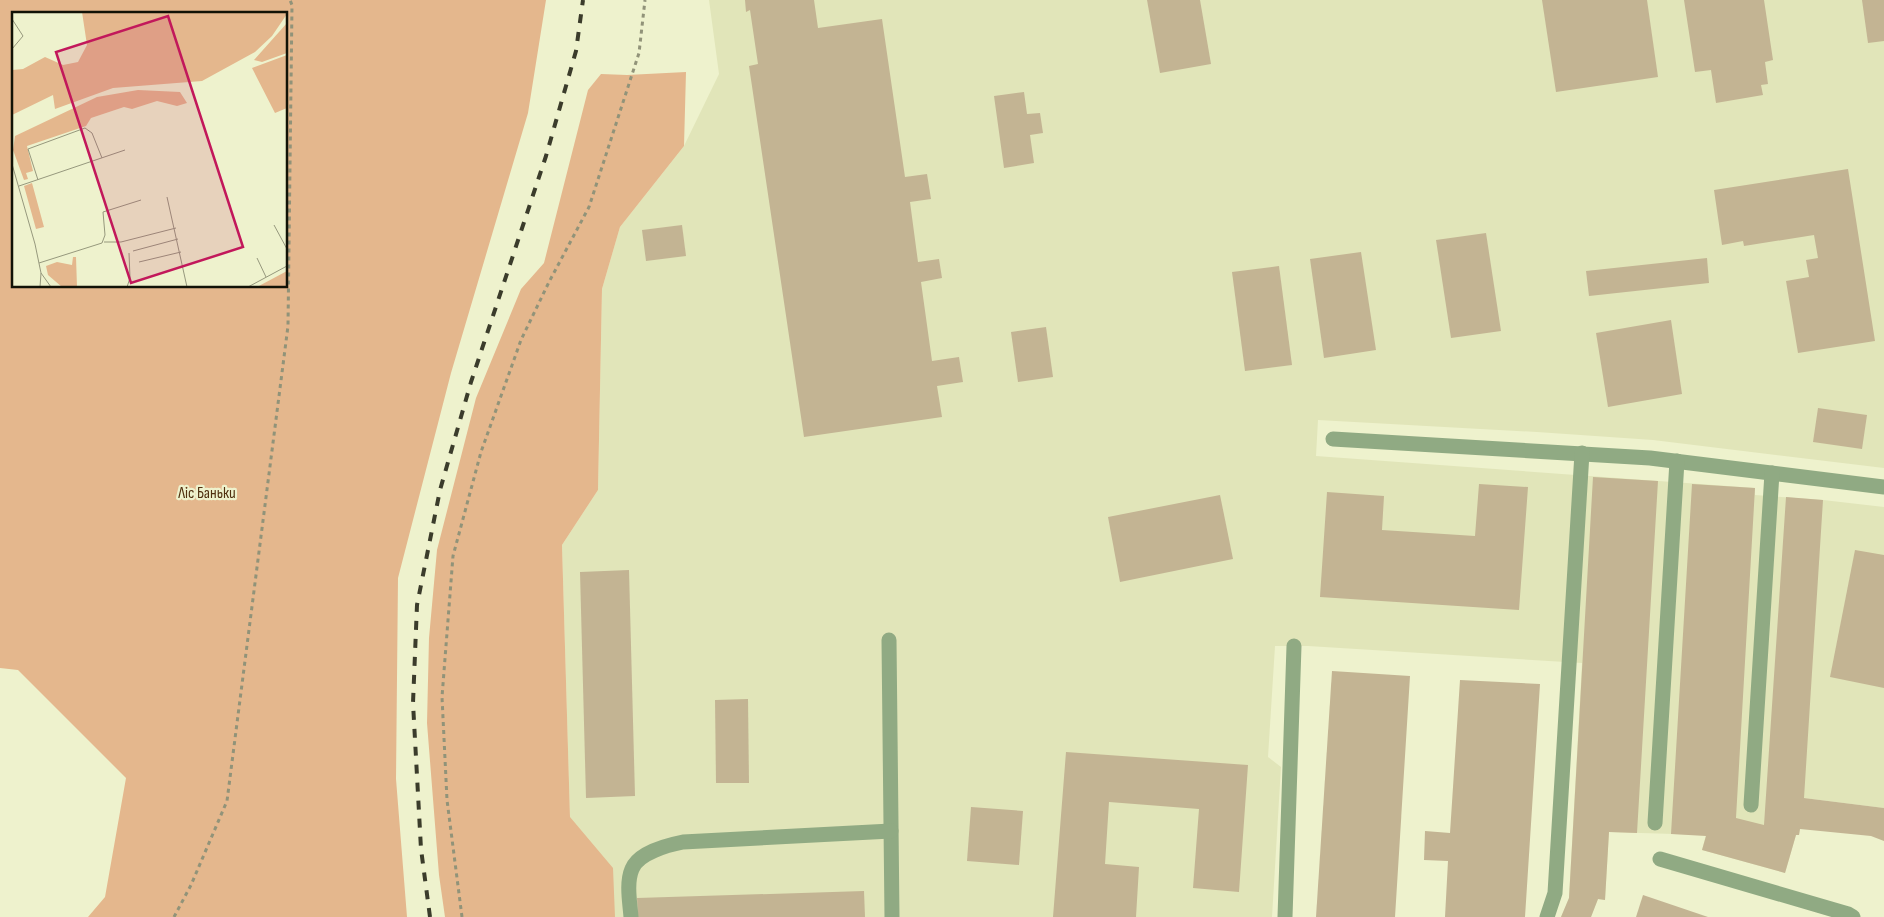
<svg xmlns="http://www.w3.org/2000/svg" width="1884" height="917" font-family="'Sofia Sans Condensed',sans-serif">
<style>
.built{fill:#e1e5b9}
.green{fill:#e4b78d;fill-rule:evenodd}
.building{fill:#c3b493}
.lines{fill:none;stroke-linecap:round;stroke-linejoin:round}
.path{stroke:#919379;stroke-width:3;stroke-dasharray:4 4;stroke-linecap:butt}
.minor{stroke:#90aa83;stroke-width:15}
.rail{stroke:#3b3c2b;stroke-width:4;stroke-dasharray:9 9;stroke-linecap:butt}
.labels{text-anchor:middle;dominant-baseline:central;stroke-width:4.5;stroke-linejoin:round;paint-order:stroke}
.park-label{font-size:16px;fill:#50300f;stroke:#eef2cd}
.inset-road{fill:none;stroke:#96987d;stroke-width:1}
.view{fill:#c2185b;fill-opacity:0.15;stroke:#c2185b;stroke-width:2.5}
.inset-edge{fill:none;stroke:#111206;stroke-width:2.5}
</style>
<rect width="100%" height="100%" fill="#eef2cd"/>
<polygon class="built" points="709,0 1884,0 1884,468 1653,440 1537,432 1318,420 1316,456 1755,488 1755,495 1823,500 1884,507 1884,808 1804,798 1799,835 1796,835 1785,873 1702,850 1706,835 1609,832 1605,900 1598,899 1591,917 1561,917 1569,898 1582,663 1308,646 1275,646 1268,757 1281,767 1272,917 507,917 570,817 562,545 598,490 602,289 620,227 684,146 719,74"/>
<g class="green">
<path d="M0,0H546L528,113L451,373L398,578L396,779L407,917H88L105,897L126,778L18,670L0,668ZM14,14H286V286H14Z"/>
<polygon points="686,72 684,146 620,227 602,289 598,490 562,545 570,817 613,868 615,917 445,917 439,875 427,723 429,638 437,550 476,398 521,289 544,263 588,90 601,74 627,75"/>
</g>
<g class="building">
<polygon points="745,0 814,0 818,28 882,19 905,177 927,174 931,199 910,202 918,262 939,259 942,278 921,282 932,361 959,357 963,382 937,386 942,417 804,437 749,66 758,64 750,10 746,12"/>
<polygon points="1147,0 1200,0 1211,64 1160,73"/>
<polygon points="1542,0 1647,0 1658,77 1556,92"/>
<polygon points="1684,0 1764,0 1773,60 1765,62 1768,84 1761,85 1763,95 1716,103 1711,70 1695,72"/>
<polygon points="1862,0 1884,0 1884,41 1868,43"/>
<polygon points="1024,92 1027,114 1040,113 1043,133 1030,135 1034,163 1004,168 994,96"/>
<polygon points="1848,169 1875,341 1798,353 1786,281 1809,277 1806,260 1818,258 1814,235 1744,246 1743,241 1722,245 1714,190"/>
<polygon points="682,225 686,256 646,261 642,230"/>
<polygon points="1486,233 1501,331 1451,338 1436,240"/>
<polygon points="1361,252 1376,350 1324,358 1310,259"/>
<polygon points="1707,258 1709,283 1589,296 1586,271"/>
<polygon points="1279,266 1292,365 1245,371 1232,272"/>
<polygon points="1671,320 1682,394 1608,407 1596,333"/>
<polygon points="1046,327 1053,377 1018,382 1011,332"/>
<polygon points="1818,408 1867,415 1862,449 1813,442"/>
<polygon points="1593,477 1658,481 1637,833 1609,832 1605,900 1598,899 1591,917 1561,917 1569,898"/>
<polygon points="1479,484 1528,487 1519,610 1320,597 1327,492 1384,496 1382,530 1475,536"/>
<polygon points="1692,484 1755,488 1736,818 1764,825 1786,497 1823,500 1804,798 1884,808 1884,841 1871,836 1800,829 1799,835 1796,835 1785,873 1702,850 1706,836 1671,834"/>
<polygon points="1220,495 1233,559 1120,582 1108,517"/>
<polygon points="1855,550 1884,555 1884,688 1830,677"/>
<polygon points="629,570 635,796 586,798 580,572"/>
<polygon points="1332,671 1410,676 1395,917 1316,917"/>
<polygon points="1460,680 1540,684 1525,917 1445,917 1448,861 1424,860 1425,831 1450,833"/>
<polygon points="748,699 749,783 716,783 715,700"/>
<polygon points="1066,752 1248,765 1239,892 1193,888 1199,809 1109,802 1105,864 1139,867 1136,917 1053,917"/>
<polygon points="971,807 1023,811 1019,865 967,861"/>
<polygon points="864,891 865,917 638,917 637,898"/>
<polygon points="1643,895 1708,917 1636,917"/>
</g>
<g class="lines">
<g class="path">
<polyline points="174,917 191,885 227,801 288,326 292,5 290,0"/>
<polyline points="462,917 447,800 442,697 453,556 481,452 521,340 549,282 589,207 639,53 645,0"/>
</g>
<g class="minor">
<polyline points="1333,439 1650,458 1884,487"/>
<polyline points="889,640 892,917"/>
<polyline points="1751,805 1772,473"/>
<polyline points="1655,823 1677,461"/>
<polyline points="1660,859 1848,914 1853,917"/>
<path d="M631,917C630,903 626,883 632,869C638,853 668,845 683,842L891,831"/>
<polyline points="1285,917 1294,646"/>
<polyline points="1547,917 1555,893 1582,453"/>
</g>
<polyline class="rail" points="430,917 421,849 413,703 417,605 440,490 471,382 546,156 576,51 583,0"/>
</g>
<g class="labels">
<g class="park-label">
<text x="207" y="493">Ліс Баньки</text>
</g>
</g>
<g transform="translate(12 12)">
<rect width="275" height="275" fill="#eef2cd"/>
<path d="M70,0H275V2L260,24L243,40L190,69L101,76L43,97L41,83L0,103V58L11,57L33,45L51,53L66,50L75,33ZM275,11V41L250,50L242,48ZM275,43V96L263,101L240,56ZM126,78L168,80L175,91L165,94L145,89L120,97L112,95L79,106L74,114L15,134L21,159L14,161L16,167L12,168L1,138L3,124L85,85ZM20,171L32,215L24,217L12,174ZM61,245H64L65,275H50L36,263L34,254L45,250L60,253ZM275,259V275H245Z" fill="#e4b78d"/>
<path class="inset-road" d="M0,7L11,24L0,37M0,152L23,232L29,261L28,275M26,168L16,137L73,116L80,121L90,146M7,174L113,138M155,185L175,275M262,213L275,237M92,230H109L164,216M121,239L166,227M245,246L254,265M127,250L169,240M27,251L90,231L93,223L91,200L129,188M29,261L39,275M115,275L118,266L117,241M236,275L275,254"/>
<path class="view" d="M156,4L231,235L119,271L44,40Z"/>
<rect width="275" height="275" class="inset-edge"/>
</g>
</svg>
